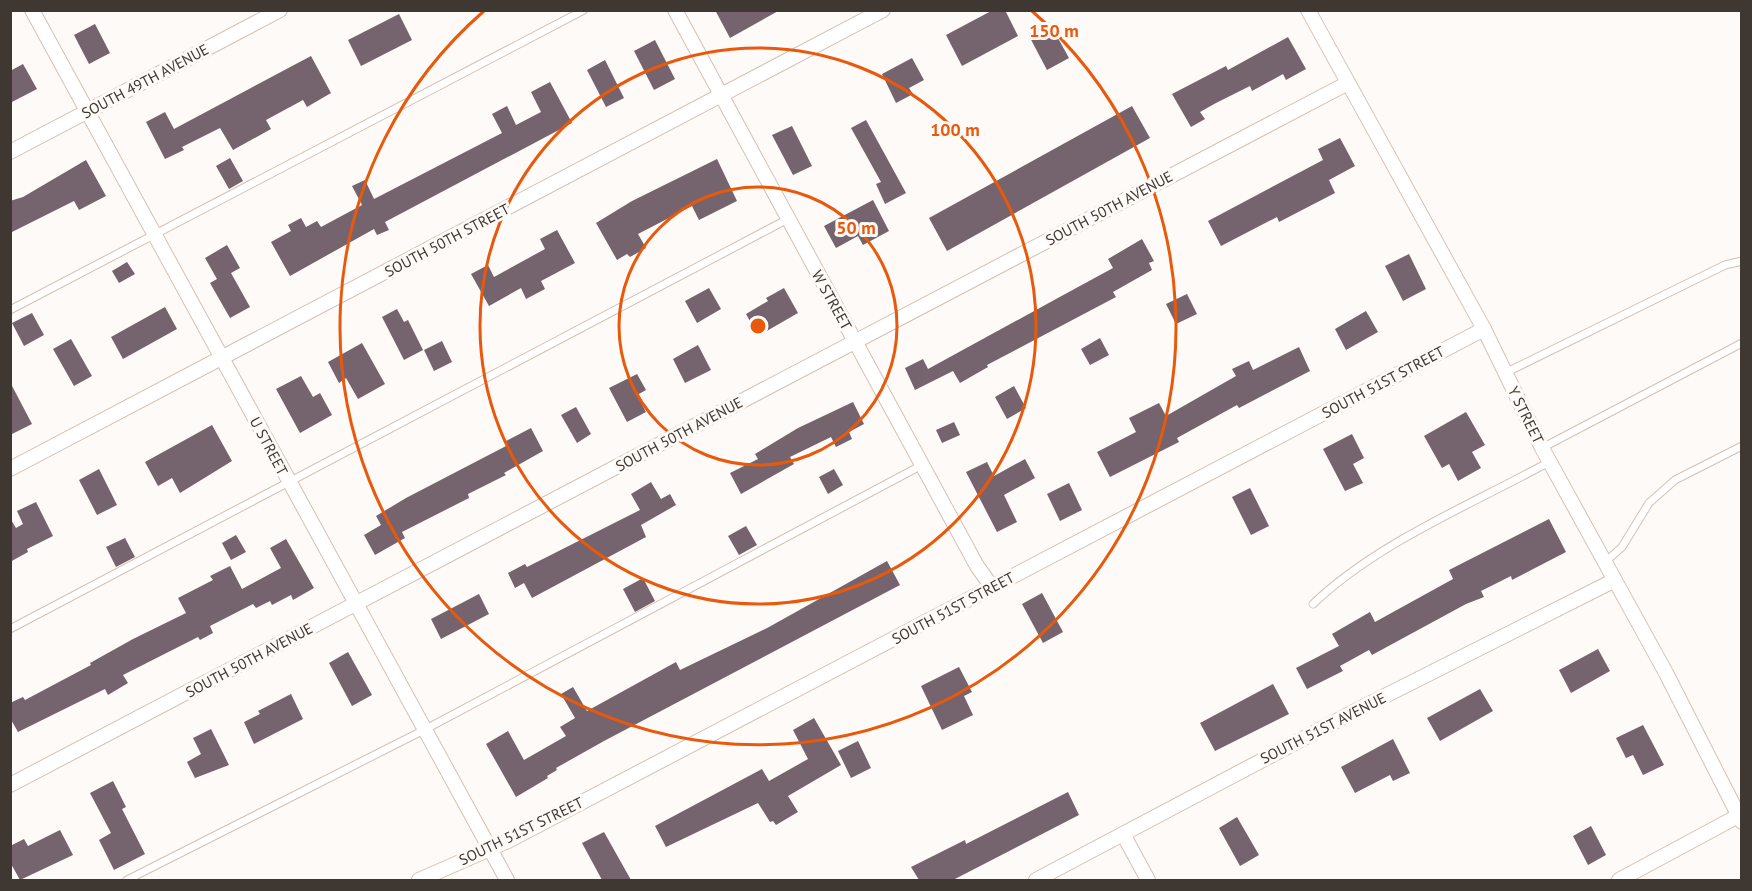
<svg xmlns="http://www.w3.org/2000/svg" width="1752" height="891" font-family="'PT Sans',sans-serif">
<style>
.building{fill:#75636e}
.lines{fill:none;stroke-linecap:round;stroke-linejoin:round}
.service-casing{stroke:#d4c1b3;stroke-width:9}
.minor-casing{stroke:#d4c1b3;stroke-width:16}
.service{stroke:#fff;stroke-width:7}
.minor{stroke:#fff;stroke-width:14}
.ring{fill:none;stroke:#e8590c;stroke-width:3}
.labels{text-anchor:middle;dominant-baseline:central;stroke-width:6;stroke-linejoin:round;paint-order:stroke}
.street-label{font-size:15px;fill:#3f3832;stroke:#fefaf7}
.centre{fill:#e8590c;stroke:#fefaf7;stroke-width:3}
.ring-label{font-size:18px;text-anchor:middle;font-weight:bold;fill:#e8590c;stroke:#fefaf7;stroke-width:6;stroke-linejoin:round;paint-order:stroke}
</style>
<rect width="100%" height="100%" fill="#fefaf7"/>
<g class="building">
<polygon points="715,10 780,10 730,38"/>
<polygon points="993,10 1005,10 1018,36 962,66 946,35"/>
<polygon points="399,14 412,40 361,66 348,40"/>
<polygon points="1049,22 1069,58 1047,70 1028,34"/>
<polygon points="95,24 110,53 89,64 74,35"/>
<polygon points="1288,37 1306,69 1286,80 1283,74 1252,91 1250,86 1216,103 1200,112 1205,119 1191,127 1172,94 1226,66 1228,70"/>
<polygon points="655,40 675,79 654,90 634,51"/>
<polygon points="311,56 331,93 307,107 303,100 266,120 271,129 233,150 220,128 182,147 184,150 165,159 146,122 165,112 174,129"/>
<polygon points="912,58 924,80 909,88 913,94 896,103 882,74"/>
<polygon points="605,60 624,98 606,107 587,70"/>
<polygon points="23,64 37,89 10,103 10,71"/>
<polygon points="550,82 572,123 385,222 389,230 377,235 374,229 290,276 271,242 291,231 288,225 301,218 306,227 317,221 321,227 362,205 352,186 365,180 374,199 502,133 492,114 507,106 516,125 541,112 531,92"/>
<polygon points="1132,106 1150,138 947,251 929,218"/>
<polygon points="866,120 906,193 885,204 876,184 881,182 851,128"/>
<polygon points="792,126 812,166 793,175 772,135"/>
<polygon points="1340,138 1355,166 1329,180 1335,193 1279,222 1277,217 1221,246 1208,221 1323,160 1318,149"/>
<polygon points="230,158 243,181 229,189 216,166"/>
<polygon points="717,159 737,201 699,220 692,206 638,234 646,248 630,257 627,254 617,260 596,223 632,201"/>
<polygon points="86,160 106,196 79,210 74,201 10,233 10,201 23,197"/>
<polygon points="873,200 889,231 863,245 858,236 836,248 824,226"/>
<polygon points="557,230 575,263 541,281 545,289 526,299 521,288 489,306 471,274 488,265 494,277 545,249 540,239"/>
<polygon points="1142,239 1154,261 1149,263 1152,270 1113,292 1116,297 987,365 988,367 960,383 953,371 915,390 905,368 923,359 928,369 1056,299 1113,268 1108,259"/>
<polygon points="227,245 240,268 231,273 250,307 230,318 210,283 217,279 205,258"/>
<polygon points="1409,254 1426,289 1403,301 1385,266"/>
<polygon points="127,262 135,274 119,283 112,271"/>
<polygon points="709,288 721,309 697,323 685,301"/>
<polygon points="784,288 798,313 758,336 746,314 768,301 766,298"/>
<polygon points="1187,294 1197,314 1176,324 1166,304"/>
<polygon points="165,307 177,329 123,359 111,337"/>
<polygon points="397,309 404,322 408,320 423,350 404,360 382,317"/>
<polygon points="1366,311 1378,332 1346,350 1335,329"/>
<polygon points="32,313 44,335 24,346 12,323"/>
<polygon points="1100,338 1109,355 1090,365 1081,349"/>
<polygon points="71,339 92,376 74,386 53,349"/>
<polygon points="442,341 452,362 434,371 424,350"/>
<polygon points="362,343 385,384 358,399 346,378 339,383 328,362"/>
<polygon points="698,345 711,370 685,383 673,359"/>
<polygon points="1299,347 1310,371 1239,408 1237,405 1177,438 1179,442 1110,477 1097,452 1136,432 1129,418 1159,403 1166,416 1236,376 1232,369 1249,361 1253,370"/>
<polygon points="637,374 646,390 637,395 646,412 627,422 609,388"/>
<polygon points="301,376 313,397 320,393 332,415 300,433 276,389"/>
<polygon points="10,382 32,424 10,435"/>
<polygon points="1014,386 1026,408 1007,419 995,397"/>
<polygon points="853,402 864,424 849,432 852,439 836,447 831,437 790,457 794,464 741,494 730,473 758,459 755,454 798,428"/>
<polygon points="576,407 591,434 577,443 561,415"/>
<polygon points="1466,412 1485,445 1472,452 1481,468 1458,481 1449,464 1442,468 1424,436"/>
<polygon points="954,422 960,435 942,443 936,430"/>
<polygon points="212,425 232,461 180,493 172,478 158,486 145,462"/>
<polygon points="531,428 543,451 504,473 506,475 468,494 469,498 402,532 405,538 375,555 364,535 381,525 376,516 406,498 508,445 506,441"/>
<polygon points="1352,434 1364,458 1353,464 1363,483 1345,491 1323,449"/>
<polygon points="1025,459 1035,478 1004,495 1017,522 997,532 966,472 987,462 994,476"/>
<polygon points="99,469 117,505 97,515 79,480"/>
<polygon points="834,469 843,485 828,494 819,477"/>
<polygon points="651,482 661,499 670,494 676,505 641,525 646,537 532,598 524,583 515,588 508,573 525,564 527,567 640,510 631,494"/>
<polygon points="1069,483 1082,510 1060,521 1047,494"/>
<polygon points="1250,488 1269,526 1251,535 1232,497"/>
<polygon points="36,502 53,536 27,549 28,552 10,562 10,518 16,528 23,524 17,511"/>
<polygon points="1549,519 1566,552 1512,580 1511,576 1481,591 1484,597 1466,604 1372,655 1369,650 1340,666 1343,671 1307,689 1296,668 1339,646 1332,634 1370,612 1375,622 1453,579 1449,570"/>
<polygon points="746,526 757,545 739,555 728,536"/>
<polygon points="236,535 246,552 231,560 222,543"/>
<polygon points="125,538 135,557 116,567 106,547"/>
<polygon points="286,539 314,588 293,600 291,595 272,605 270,601 256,608 253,604 210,626 213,633 200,640 198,637 123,675 128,683 108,695 105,689 18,732 10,718 10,703 23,697 25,700 91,665 90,663 133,639 186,613 178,598 213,580 210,576 230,566 242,589 281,568 270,548"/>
<polygon points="887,561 900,585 604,741 556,768 557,770 547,776 548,778 516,797 486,744 508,731 524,760 566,736 560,727 575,718 561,694 573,687 587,711 676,662 680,670 769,627"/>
<polygon points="643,578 655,601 635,612 623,589"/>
<polygon points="1042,593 1063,632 1043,643 1022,604"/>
<polygon points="479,594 489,614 441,639 431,619"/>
<polygon points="1598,649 1610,671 1571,693 1559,670"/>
<polygon points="348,652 372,695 352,706 329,663"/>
<polygon points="959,667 972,692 964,696 973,715 942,730 921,686"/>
<polygon points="1273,684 1289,714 1215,751 1200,723"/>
<polygon points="1480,689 1493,711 1440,741 1427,718"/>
<polygon points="291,694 303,719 254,744 244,722 260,714 258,711"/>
<polygon points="814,718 841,765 788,796 798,812 776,825 773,821 770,822 758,803 666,847 655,826 762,769 769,781 808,759 793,730"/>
<polygon points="1643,725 1664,765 1643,775 1633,755 1626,758 1616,738"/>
<polygon points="211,729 229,765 195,778 187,762 201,754 193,738"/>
<polygon points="1393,739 1410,773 1393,781 1390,775 1355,793 1341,767"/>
<polygon points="858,741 871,768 851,778 838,751"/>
<polygon points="113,781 126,807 122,809 145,854 114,870 99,840 111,833 90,793"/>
<polygon points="1068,792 1079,815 953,880 919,880 911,867 965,840 966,844"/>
<polygon points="1237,817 1259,855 1240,866 1219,828"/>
<polygon points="1591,826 1606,855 1588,865 1573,836"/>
<polygon points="60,830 73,855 20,880 10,862 10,846 24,839 28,846"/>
<polygon points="604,832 631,880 602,880 582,843"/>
</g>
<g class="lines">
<g class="service-casing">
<g id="service">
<polyline points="10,310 584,10"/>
<polyline points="1505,373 1725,265 1742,261"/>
<polyline points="1542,448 1742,343"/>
<polyline points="1604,563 1622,547 1649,503 1675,480 1742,446"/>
<path d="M1313,604C1378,542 1471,505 1549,462"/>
<polyline points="10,629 788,219"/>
<polyline points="127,880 424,730 922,465"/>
</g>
</g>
<g class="minor-casing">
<g id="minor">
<polyline points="32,10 507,880"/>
<polyline points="675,10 977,566 992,587"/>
<polyline points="1308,10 1484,329 1542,448 1666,673 1742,822"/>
<polyline points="10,152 280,10"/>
<polyline points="10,469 883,10"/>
<polyline points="10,785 1348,83"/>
<polyline points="1123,834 1148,880"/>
<polyline points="419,880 508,841 1484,329"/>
<polyline points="1036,880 1359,709 1613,581"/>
<polyline points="1619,880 1738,816"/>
</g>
</g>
<use href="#service" class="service"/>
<use href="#minor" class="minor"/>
</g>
<g class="ring">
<circle cx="758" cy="326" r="139"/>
<circle cx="758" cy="326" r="278"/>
<path d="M1032 11A418 418 0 1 1 484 11"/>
</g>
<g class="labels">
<g class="street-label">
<text transform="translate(145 81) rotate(-28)">SOUTH 49TH AVENUE</text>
<text transform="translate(1109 208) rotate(-28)">SOUTH 50TH AVENUE</text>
<text transform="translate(447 240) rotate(-28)">SOUTH 50TH STREET</text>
<text transform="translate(832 300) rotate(61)">W STREET</text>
<text transform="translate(1383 382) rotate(-28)">SOUTH 51ST STREET</text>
<text transform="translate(1526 415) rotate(64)">Y STREET</text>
<text transform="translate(679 434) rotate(-28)">SOUTH 50TH AVENUE</text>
<text transform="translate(269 446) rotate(62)">U STREET</text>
<text transform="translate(953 608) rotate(-28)">SOUTH 51ST STREET</text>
<text transform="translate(249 660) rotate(-28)">SOUTH 50TH AVENUE</text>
<text transform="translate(1323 728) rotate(-27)">SOUTH 51ST AVENUE</text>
<text transform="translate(521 831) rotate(-26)">SOUTH 51ST STREET</text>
</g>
</g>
<circle cx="758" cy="326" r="9" class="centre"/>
<g class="ring-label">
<text x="1054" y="37">150 m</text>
<text x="955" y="136">100 m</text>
<text x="856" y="234">50 m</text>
</g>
<rect width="1752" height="891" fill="none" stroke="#3f3832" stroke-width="24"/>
</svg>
